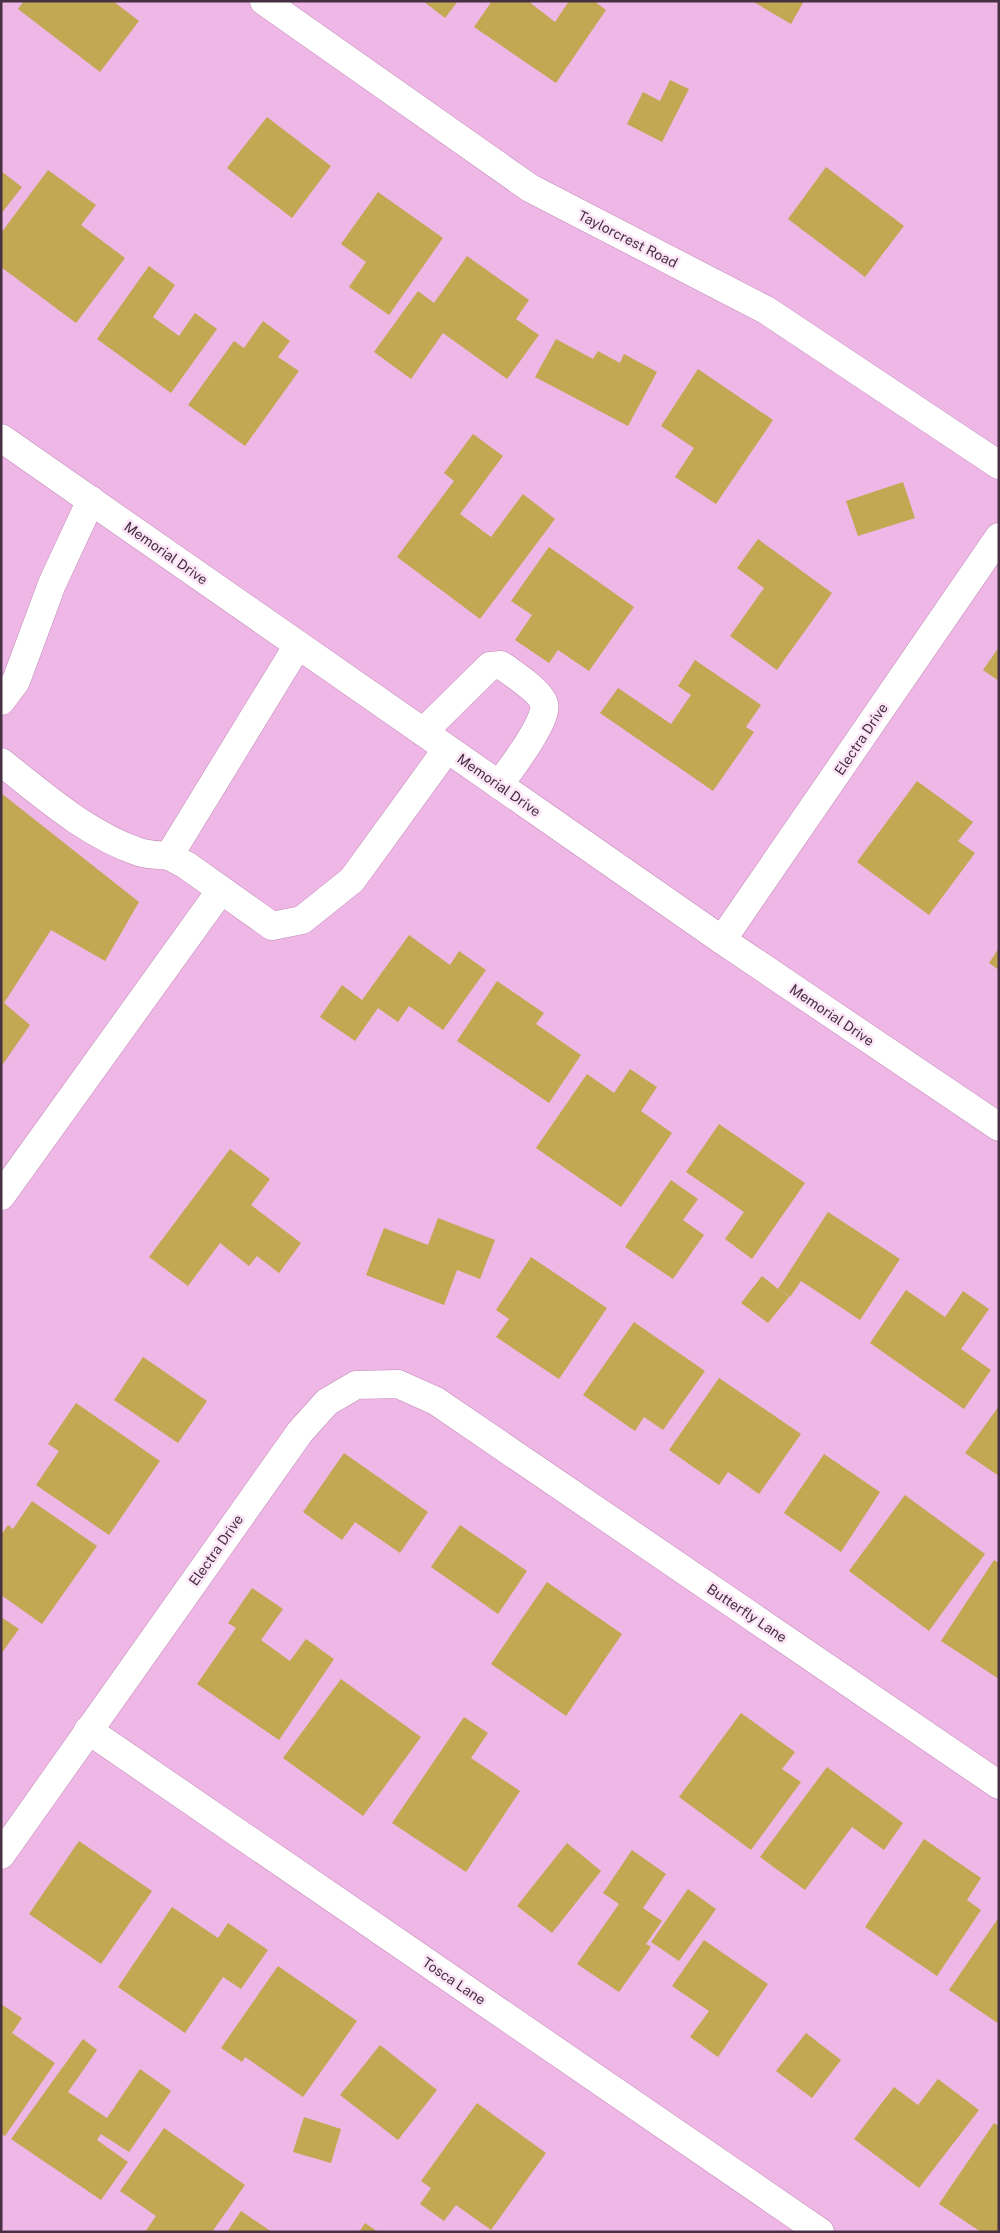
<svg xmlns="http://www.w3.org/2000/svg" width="1000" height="2233" font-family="'Public Sans',sans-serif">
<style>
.building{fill:#c2a852}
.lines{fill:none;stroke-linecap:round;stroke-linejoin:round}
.minor-casing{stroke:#c18bb8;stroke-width:29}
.major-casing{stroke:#c18bb8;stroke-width:29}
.minor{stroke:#fff;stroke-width:28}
.major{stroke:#fff;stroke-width:28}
.labels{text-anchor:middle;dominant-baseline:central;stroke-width:5;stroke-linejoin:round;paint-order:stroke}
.street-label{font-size:14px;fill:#473043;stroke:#fce4f7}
</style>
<rect width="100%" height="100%" fill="#efb7e5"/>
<g class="building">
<polygon points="24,1 113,1 139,21 100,72 18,9"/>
<polygon points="423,1 458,1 445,18"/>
<polygon points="492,1 528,1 555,22 569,1 594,1 606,10 556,83 474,27"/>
<polygon points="752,1 804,1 791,24"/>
<polygon points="670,80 689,89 662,142 627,124 643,92 660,101"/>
<polygon points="267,117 331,166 292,218 227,168"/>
<polygon points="826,167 904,226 865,277 788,219"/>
<polygon points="48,170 96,205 81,225 125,258 76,323 1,267 1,233"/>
<polygon points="1,171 22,187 1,214"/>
<polygon points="378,192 443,238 389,315 349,287 366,262 341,244"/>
<polygon points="467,256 529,300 516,319 539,335 507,379 443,333 411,379 374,352 418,291 434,303"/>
<polygon points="149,266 175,285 153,317 179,336 195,313 217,329 171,393 97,339"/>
<polygon points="263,321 290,341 278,357 299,371 245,446 188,405 234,341 244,348"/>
<polygon points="556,339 593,359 598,351 620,363 624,354 657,372 628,426 535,377"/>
<polygon points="698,369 773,420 716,504 675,477 694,448 661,426"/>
<polygon points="473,434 503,456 460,514 491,537 523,494 555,519 480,619 397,557 454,481 444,473"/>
<polygon points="903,482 915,518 858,536 846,501"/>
<polygon points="758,539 832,593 777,670 730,636 764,588 737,568"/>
<polygon points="549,547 634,607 589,671 558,650 549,663 515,640 532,615 511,601"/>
<polygon points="999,647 999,681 983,670"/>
<polygon points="695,660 761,705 746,727 754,732 713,791 600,713 618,688 671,724 691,695 678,686"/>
<polygon points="917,781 973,822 958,841 975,853 929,915 857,862"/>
<polygon points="1,793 139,902 105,961 51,930 4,1003 30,1025 1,1067"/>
<polygon points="409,935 450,965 459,951 486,970 443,1030 409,1006 398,1022 378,1008 355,1041 320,1017 342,985 362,1000"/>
<polygon points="999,948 999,970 989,963"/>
<polygon points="497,981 544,1013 536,1024 581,1055 549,1103 457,1041"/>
<polygon points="630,1069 657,1087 641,1111 672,1133 621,1207 536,1148 587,1074 614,1093"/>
<polygon points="719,1124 805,1183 752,1259 725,1239 744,1212 686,1172"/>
<polygon points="230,1149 270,1179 251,1205 301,1243 279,1273 257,1256 249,1266 220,1243 188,1286 149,1257"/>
<polygon points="671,1180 698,1199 683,1220 704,1235 673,1279 625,1247"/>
<polygon points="828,1212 900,1259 860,1320 801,1281 790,1297 781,1290 789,1297 768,1323 741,1303 762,1276 778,1289"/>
<polygon points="438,1218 495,1240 480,1279 457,1270 444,1305 366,1275 384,1228 428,1245"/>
<polygon points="531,1257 607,1308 559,1379 496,1337 509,1319 496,1310"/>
<polygon points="906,1290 945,1317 963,1291 989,1309 961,1349 991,1370 964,1409 870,1343"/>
<polygon points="634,1322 705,1371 663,1430 644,1417 635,1431 583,1395"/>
<polygon points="143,1357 207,1401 178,1443 114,1400"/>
<polygon points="719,1378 801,1434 759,1494 728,1472 719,1485 669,1450"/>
<polygon points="76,1403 160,1461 109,1535 36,1485 59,1451 48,1444"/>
<polygon points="999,1406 999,1476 965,1453"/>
<polygon points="344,1453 428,1512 400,1553 355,1522 342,1540 303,1512"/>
<polygon points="824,1454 880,1492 841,1552 784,1513"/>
<polygon points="905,1495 985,1554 929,1631 849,1571"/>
<polygon points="32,1501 97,1546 42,1624 1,1595 1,1535 8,1525 13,1529"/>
<polygon points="460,1525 527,1571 498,1614 431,1567"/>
<polygon points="994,1560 999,1563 999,1679 941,1641"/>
<polygon points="547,1582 622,1634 566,1716 491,1664"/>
<polygon points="252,1588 283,1609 261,1640 290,1661 306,1639 334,1659 279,1740 197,1684 236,1628 228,1623"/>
<polygon points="1,1617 19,1629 1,1654"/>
<polygon points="341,1679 421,1737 363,1816 283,1758"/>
<polygon points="741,1713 795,1752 782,1769 801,1782 751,1850 679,1797"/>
<polygon points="464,1717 488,1733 471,1758 520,1791 466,1872 392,1823"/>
<polygon points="827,1767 903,1823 884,1850 852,1827 805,1890 760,1857"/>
<polygon points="924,1839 981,1878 967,1900 981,1910 937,1976 865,1927"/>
<polygon points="79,1841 152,1891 101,1964 29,1914"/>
<polygon points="567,1843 601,1871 552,1933 517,1906"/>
<polygon points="632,1850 666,1874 643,1908 662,1921 646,1944 651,1947 619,1992 577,1964 619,1904 603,1893"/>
<polygon points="688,1889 716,1909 679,1961 651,1942"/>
<polygon points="172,1907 218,1938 228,1923 268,1950 241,1989 223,1977 185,2033 118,1987"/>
<polygon points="999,1917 999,2024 949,1990"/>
<polygon points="704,1940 768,1984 718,2057 690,2037 709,2011 672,1986"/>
<polygon points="278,1966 357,2021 303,2097 245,2057 242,2062 221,2048"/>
<polygon points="1,2004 22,2018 12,2033 55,2063 5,2136 1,2134"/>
<polygon points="806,2033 841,2060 812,2098 776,2071"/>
<polygon points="83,2039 97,2050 68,2092 107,2118 140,2069 171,2091 129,2152 101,2134 97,2140 128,2162 101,2200 11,2139"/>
<polygon points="380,2045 437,2090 398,2140 340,2095"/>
<polygon points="938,2079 979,2110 919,2188 854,2139 894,2087 918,2105"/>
<polygon points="477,2103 546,2153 491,2230 456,2205 444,2221 420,2204 431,2188 421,2181"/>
<polygon points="304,2117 341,2129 331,2163 293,2152"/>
<polygon points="994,2123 999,2126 999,2232 981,2232 939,2204"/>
<polygon points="164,2128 245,2185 212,2232 145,2232 156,2216 120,2191"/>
<polygon points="241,2211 272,2232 227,2232"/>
<polygon points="365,2223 378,2232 359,2232"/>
</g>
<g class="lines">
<g class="minor-casing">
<g id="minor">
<polyline points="264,1 530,188 766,310 999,465"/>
<polyline points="298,645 169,856 186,865 272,926 302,920 352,880 447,749"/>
<polyline points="1,701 16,681 52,584 91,500"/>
<path d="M423,732L490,666L501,665C511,672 541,692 544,704C549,719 509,771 499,785"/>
<path d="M1,762C43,795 88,835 139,852C148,855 159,855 169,856"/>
<polyline points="722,940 999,537"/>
<polyline points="1,1196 221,890"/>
<polyline points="88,1730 820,2232"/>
<polyline points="1,1855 300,1432 327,1402 356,1385 398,1384 436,1401 999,1785"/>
</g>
</g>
<g class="major-casing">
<polyline id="major" points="1,438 722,940 999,1127"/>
</g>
<use href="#minor" class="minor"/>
<use href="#major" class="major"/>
</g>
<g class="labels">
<g class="street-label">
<text transform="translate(628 239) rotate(27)">Taylorcrest Road</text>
<text transform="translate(166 553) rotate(35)">Memorial Drive</text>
<text transform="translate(861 739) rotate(-56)">Electra Drive</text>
<text transform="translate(499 785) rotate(35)">Memorial Drive</text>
<text transform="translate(832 1015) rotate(34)">Memorial Drive</text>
<text transform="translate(216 1550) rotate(-55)">Electra Drive</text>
<text transform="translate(747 1613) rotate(34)">Butterfly Lane</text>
<text transform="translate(454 1981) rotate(34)">Tosca Lane</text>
</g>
</g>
<rect width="1000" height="2233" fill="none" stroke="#473043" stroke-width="5"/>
</svg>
